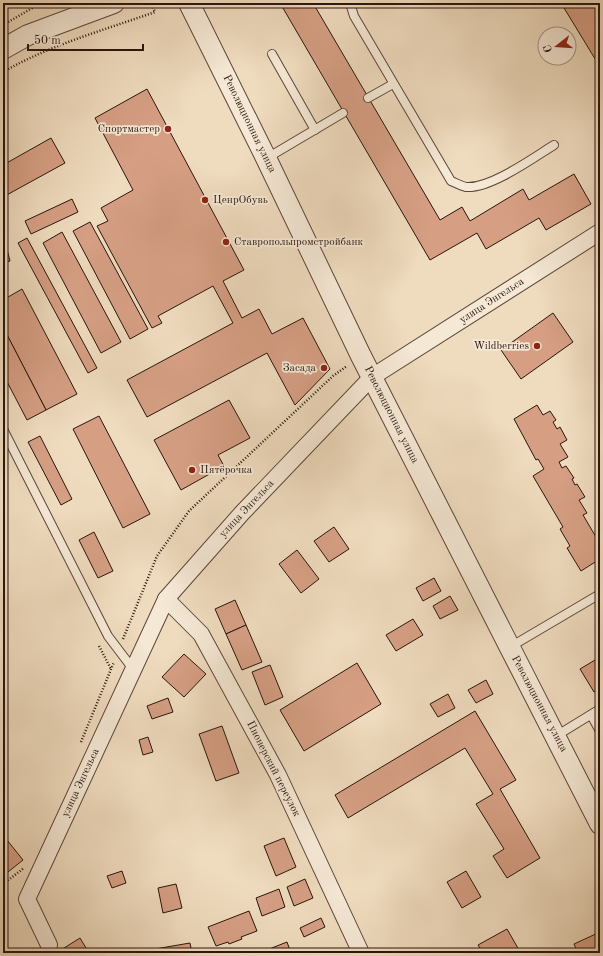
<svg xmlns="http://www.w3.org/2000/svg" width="603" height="956" font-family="'Old Standard TT',serif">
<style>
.building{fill:#d69f84;stroke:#2a150d}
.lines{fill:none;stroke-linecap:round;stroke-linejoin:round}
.service-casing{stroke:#5b4639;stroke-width:10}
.minor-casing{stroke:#5b4639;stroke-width:18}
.tertiary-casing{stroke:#5b4639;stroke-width:22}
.path{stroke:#2a150d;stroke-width:2.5;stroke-dasharray:1 2;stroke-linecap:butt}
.service{stroke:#f5e8d5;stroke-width:8}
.minor{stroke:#f5e8d5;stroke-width:16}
.tertiary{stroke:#f5e8d5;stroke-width:20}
.poi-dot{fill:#8f2418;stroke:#f5e8d5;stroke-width:1.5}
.labels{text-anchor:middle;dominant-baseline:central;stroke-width:3.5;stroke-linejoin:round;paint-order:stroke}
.street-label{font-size:11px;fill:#2a150d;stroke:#f5e8d5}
.poi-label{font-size:11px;fill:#2a150d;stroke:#f5e8d5;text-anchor:end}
</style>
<rect width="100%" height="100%" fill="#efdbbe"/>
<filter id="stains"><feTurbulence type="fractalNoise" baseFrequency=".005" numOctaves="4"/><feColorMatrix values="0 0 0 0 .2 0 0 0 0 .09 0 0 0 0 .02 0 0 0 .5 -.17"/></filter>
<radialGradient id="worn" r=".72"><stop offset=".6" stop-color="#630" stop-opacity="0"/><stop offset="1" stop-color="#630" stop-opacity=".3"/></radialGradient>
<g class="building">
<polygon points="280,3 313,3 440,220 462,207 470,221 523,189 529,200 574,174 591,204 546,230 539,218 486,249 477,233 430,260"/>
<polygon points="561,3 600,3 600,67"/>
<polygon points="147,89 244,270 223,281 242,318 259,309 272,334 303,318 330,369 295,405 267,353 147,417 127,380 233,323 213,286 158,316 162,323 152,328 97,226 108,221 101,208 133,190 95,118"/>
<polygon points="51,138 65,163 3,197 3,165"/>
<polygon points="72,199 78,212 31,234 25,221"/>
<polygon points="90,222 148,329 130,339 73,231"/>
<polygon points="62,232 121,342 101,353 43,243"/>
<polygon points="3,234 10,261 3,263"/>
<polygon points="27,238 97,368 88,373 18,243"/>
<polygon points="22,289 77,394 46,410 3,327 3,300"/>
<polygon points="553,313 573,342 521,379 501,350"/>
<polygon points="3,327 46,410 27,420 3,374"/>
<polygon points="229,400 250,438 218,455 224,466 181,490 154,440"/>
<polygon points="537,405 543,415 550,411 556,420 553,422 557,429 560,427 567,440 560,444 568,457 559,462 562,468 566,466 574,478 572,479 575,485 577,484 585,497 579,500 587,513 583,515 596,537 600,535 600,559 581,571 567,548 570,546 560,529 563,527 533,476 544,469 538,459 536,460 514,419"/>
<polygon points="99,416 150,514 123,528 73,429"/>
<polygon points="40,436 72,499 61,505 28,442"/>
<polygon points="334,527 349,549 329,562 314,541"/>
<polygon points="94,532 113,571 98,578 79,540"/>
<polygon points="297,550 319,579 301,593 279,564"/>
<polygon points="434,578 441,591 423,601 416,588"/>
<polygon points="450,596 458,610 440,619 433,606"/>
<polygon points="235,600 246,625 226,634 215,609"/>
<polygon points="413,619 423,635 396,651 386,635"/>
<polygon points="246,625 262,662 242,670 226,634"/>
<polygon points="184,654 206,674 184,697 162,677"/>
<polygon points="600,657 600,688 594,692 580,669"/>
<polygon points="357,663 381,704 304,751 280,710"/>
<polygon points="270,665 283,697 265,705 252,672"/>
<polygon points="486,680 493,694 476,703 468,690"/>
<polygon points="448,694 455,708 438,717 430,704"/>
<polygon points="168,698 173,712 152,719 147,706"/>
<polygon points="475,711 516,780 500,789 540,858 507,878 493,856 504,849 476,804 493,794 465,748 348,818 335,795"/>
<polygon points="222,726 239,773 216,781 199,734"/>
<polygon points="148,737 153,752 143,755 139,740"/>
<polygon points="3,835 23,860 3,876"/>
<polygon points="284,838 296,867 276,876 264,846"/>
<polygon points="122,871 126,883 112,888 107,876"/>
<polygon points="466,871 481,897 462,908 447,882"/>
<polygon points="305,879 313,898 294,906 287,887"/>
<polygon points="176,884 182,908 163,913 158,888"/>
<polygon points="279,889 285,907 262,916 256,898"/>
<polygon points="249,911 257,931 241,937 242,939 229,944 228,942 216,946 208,927"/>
<polygon points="321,918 325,927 304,937 300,928"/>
<polygon points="507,929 519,950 513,953 483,953 478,945"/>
<polygon points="600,932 600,953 578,953 574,944"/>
<polygon points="80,938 89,953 56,953"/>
<polygon points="287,942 291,953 259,953"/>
<polygon points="190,943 192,953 155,953 155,949"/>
</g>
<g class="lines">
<g class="service-casing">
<g id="service">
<path d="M350,3L354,16L451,181C456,183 461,186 466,187C490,189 533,158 554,145"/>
<polyline points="272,54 315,130"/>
<polyline points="368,98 393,84"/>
<polyline points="267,158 343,113"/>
<polyline points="3,429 108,636 133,669"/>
<polyline points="510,647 600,594"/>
<polyline points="591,715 600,731"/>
<polyline points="556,736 600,709"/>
</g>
</g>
<g class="minor-casing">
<g id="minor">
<polyline points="166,599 201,634 278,775 361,953"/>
<polyline points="49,945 27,899 166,599 242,513 372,377 600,232"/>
</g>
</g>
<g class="tertiary-casing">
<g id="tertiary">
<polyline points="189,3 266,158 361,356 600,824"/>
<polyline points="3,49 28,35 114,3"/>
</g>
</g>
<g class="path">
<polyline points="3,25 41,3"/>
<path d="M3,72C50,45 104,30 155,12L151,3"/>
<polyline points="123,639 157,556 189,511 333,376 347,366"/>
<polyline points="99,646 111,669"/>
<polyline points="81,742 114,662"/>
<polyline points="3,884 24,868"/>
</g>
<use href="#service" class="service"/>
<use href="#minor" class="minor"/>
<use href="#tertiary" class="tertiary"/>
</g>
<g class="poi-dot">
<circle cx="168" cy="129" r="4"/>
<circle cx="205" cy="200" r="4"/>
<circle cx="226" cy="242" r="4"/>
<circle cx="537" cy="346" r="4"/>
<circle cx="324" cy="368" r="4"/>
<circle cx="192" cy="470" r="4"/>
</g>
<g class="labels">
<g class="street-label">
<text transform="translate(249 124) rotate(64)">Революционная улица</text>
<text transform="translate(492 301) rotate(-33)">улица Энгельса</text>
<text transform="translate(391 415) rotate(63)">Революционная улица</text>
<text transform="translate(247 509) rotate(-47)">улица Энгельса</text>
<text transform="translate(539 704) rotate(62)">Революционная улица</text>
<text transform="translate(273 769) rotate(63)">Пионерский переулок</text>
<text transform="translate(81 783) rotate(-65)">улица Энгельса</text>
</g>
<g class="poi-label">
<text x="160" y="129">Спортмастер</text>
<text x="213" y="200" text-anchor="start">ЦенрОбувь</text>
<text x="234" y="242" text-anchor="start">Ставропольпромстройбанк</text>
<text x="529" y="346">Wildberries</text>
<text x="316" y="368">Засада</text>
<text x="200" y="470" text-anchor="start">Пятёрочка</text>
</g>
</g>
<rect width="603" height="956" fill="none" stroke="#efdbbe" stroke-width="16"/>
<rect x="4" y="4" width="595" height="948" fill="none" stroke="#2a150d" stroke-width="2"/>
<rect x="8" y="8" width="587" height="940" fill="none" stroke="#2a150d"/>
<g transform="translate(557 46) rotate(253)"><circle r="19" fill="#f5e8d5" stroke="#a49485"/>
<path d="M0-3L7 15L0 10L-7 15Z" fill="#8f2418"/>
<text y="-6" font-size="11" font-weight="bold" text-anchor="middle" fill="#2a150d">С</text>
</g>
<path d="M28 44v6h115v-6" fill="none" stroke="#2a150d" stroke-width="2"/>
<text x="34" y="44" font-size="12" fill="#2a150d" stroke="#f5e8d5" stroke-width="3" paint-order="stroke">50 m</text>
<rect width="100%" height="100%" filter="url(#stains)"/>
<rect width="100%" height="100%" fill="url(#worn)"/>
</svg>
